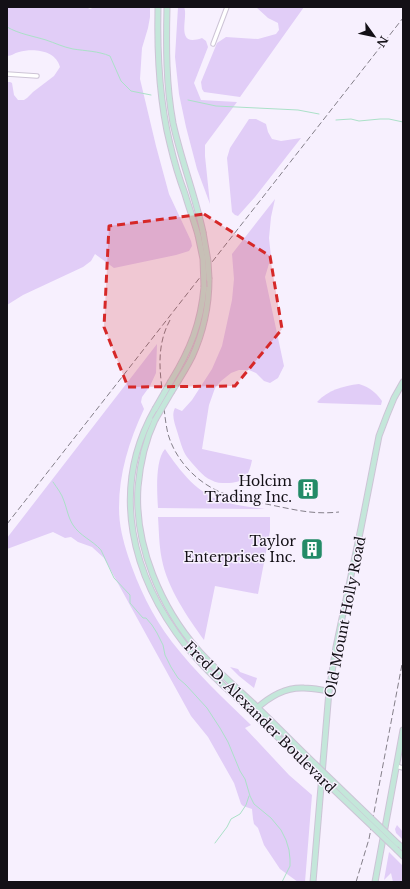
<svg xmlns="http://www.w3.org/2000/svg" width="410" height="889" font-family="'Libre Baskerville',serif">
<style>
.green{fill:#e1cdf7}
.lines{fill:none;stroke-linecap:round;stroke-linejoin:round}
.stream{stroke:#abe1c8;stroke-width:1}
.street-casing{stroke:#cdc4d6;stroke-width:5.5}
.secondary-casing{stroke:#cdc4d6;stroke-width:7}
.street{stroke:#fff;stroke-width:3.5}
.secondary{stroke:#c4e7da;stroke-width:5}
.rail{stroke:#847f89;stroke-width:1;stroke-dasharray:6 3;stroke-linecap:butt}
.secondary-bridge-casing{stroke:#cdc4d6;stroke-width:7;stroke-linecap:butt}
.secondary-bridge{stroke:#c4e7da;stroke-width:5}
.marked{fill:#d62828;fill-opacity:0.2;stroke:#d62828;stroke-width:3;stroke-dasharray:8 5;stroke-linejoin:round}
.labels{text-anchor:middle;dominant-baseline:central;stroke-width:3;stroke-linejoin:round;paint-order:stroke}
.poi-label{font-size:14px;fill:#131016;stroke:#f7f0fe;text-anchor:end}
.street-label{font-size:14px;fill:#131016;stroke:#f7f0fe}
</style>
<rect width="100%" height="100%" fill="#f7f0fe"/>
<g class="green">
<path d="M7,7H86L90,9L95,7H150V17L148,28L142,48L140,79L156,146L169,194L191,241L192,246L189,251L176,255L114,268L95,254L91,261L83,267L23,295L7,305V82H10L12,83L14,95L18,100H24L27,98L33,92L54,76L60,67C56,50 33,48 19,52C14,53 12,56 7,56Z"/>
<path d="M178,7H184C189,17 174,48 202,38L206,41L208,47L194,83L201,100L237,102L205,145V156L210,204L197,169L186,127L179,94L175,57Z"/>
<polygon points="256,7 304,7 240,97 204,92 202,89 201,82 217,43 226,37 258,39 276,34 279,30 278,23 268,18"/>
<polygon points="249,119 256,119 266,124 268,132 272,139 281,141 301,138 255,197 238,216 235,215 232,212 227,158 230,148"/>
<path d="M275,199L271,217L269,238L271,257L265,277L284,366L278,378L270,383L264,381L256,373L249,370H239L231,373L221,381L215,388L209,405L202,449L252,460C249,476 244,483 226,483C221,483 216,483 211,480C203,477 193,464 187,457C182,450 180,440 177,431C175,424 171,415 175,408L182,411L192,400L212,369L222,346L232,300L234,279L232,254Z"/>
<path d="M157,344L156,373L150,386L142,397L141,402L144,409C129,441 119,473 119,508C119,525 123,540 128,556C138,586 152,616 172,642C195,672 224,699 251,725L245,728L289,775L312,795L305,882H298L280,869L264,845L258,828L254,824L253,819L252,809L243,806L241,804L234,783L208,737L191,716L104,558L92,547L78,542L71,537L65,538L53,532L7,549V538Z"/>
<path d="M359,384C371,388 375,392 382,401L381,405L319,403L317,402C328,390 343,386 359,384Z"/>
<path d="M165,449C180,471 198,495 225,502C238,506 252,507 265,509L158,508C157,493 155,460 165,449Z"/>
<path d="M158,517H270V531L258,594L215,586L204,640C188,618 167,587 162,560C159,546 159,531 158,517Z"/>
<polygon points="230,667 238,669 240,672 257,678 254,688 239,676"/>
<polygon points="397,825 403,832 403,840 396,833 395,829"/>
<polygon points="389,852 403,866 403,882 393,882 391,873 384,880"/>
</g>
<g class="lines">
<g class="stream">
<path d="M7,27C19,34 33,36 46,40C55,43 63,47 73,49C86,51 98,51 110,56L121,81L131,91L151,95"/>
<polyline points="188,100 216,106 298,110 319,114"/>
<polyline points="336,120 351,119 359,121 380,119 389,119 403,122"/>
<path d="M53,482C57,488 62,494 64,501C67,509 68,517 73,525C80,536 92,540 101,550L114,578L130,595V603L143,618H146L152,625L157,633L163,645L165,655L171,667L178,678L186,685L207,708L220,728L228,742L240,771L245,779L250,796L254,804L271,818L281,830L286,840L289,850L290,859V866L282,882"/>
<polyline points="215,843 227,827 231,819 240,814 246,805 249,796"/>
</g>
<g class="street-casing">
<g id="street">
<polyline points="213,44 227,7"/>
<polyline points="7,74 37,76"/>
<polyline points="396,766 403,768"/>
</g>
</g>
<g class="secondary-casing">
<g id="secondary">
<path d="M158,7C157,53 159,100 170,144C174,161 179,178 185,194C189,208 194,221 198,235"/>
<path d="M167,7C166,46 166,85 173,123C181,160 195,195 203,232"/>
<path d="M171,381C190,350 201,323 204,287"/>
<path d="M172,391C179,380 186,369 192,357C203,333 209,305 209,279"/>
<path d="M155,409C109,490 132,577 186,646C201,665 219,682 237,698C262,723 288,747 314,771"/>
<path d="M155,420C145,441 140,464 138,487C134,545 161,608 199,651C217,671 237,688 256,706C276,725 295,745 315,764"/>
<path d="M256,709C269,697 286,687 304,688C313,688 321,690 329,691"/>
<polyline points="398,844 403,848"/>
<polyline points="397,850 403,856"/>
<polyline points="313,882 329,691 336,647 361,528 379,436 387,415 394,398 403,382"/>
<polyline points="375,882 403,730"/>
</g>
</g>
<use href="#street" class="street"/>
<use href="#secondary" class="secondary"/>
<g class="rail">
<path d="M170,320C157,344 159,369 163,395C164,408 165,421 168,434C176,462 200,486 228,495C240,499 254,501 266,504C292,509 312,515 339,512"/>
<polyline points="7,524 403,18"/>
<polyline points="356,882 369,839 403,659"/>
</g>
<g class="secondary-bridge-casing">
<g id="secondary-bridge">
<polyline points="203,232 208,261 209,279"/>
<polyline points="198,235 203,259 204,287"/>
<polyline points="155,409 171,381"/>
<polyline points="155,420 172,391"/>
<polyline points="315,764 398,844"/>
<polyline points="314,771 397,850"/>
</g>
</g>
<use href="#secondary-bridge" class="secondary-bridge"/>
</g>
<path class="marked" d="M204,214L270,256L282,329L235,386L128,387L104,327L109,226Z"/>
<defs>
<g id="building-square" transform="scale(1.15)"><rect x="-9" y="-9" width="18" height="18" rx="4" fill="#238b67" stroke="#f7f0fe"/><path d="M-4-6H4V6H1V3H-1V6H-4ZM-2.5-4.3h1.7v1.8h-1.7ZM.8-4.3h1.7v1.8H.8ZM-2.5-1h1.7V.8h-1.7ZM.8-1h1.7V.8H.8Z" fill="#fff"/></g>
</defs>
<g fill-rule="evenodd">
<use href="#building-square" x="308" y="489"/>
<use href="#building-square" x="312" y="549"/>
</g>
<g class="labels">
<g class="poi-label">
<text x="292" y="481">Holcim<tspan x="292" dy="16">Trading Inc.</tspan></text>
<text x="296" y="541">Taylor<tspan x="296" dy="16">Enterprises Inc.</tspan></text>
</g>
<g class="street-label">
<text transform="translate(345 617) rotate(-79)">Old Mount Holly Road</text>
<text transform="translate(260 717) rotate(45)">Fred D. Alexander Boulevard</text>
</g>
</g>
<rect width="410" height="889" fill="none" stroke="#131016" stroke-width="16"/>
<g transform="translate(374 36) rotate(123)" stroke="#f7f0fe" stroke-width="3" paint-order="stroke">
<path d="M0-3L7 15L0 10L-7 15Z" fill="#131016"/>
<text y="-6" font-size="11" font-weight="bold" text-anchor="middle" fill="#131016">N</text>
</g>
</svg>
